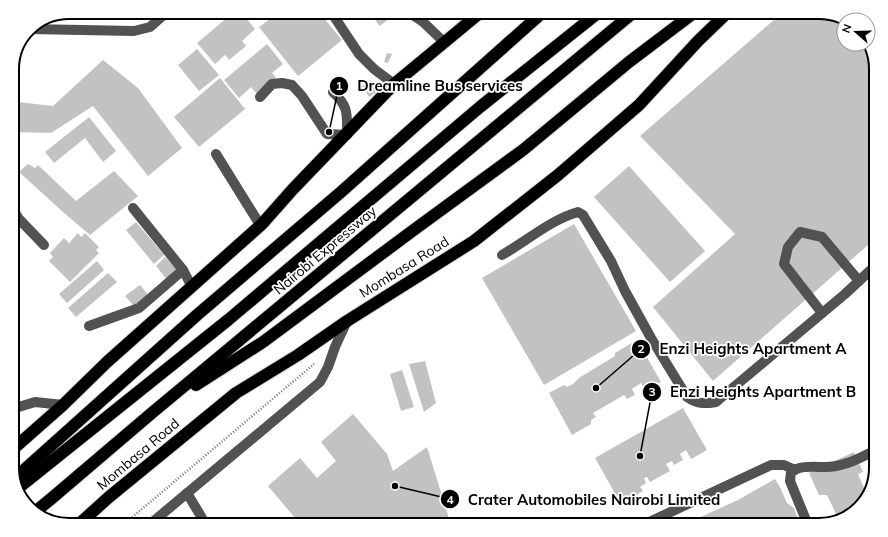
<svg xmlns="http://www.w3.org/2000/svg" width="888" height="537" font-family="Mulish,sans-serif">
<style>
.building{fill:#c2c2c2}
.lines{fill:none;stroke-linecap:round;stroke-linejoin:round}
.highway-casing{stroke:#dbdbdb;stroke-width:14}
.path{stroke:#747474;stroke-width:2.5;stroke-dasharray:1 2;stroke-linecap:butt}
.minor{stroke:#525252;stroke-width:10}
.highway{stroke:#000;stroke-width:12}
.labels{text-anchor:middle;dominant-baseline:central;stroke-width:3.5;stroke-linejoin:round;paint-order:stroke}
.street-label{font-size:14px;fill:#000;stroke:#fff}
.rim{fill:none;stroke:#000;stroke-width:2}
.leader{fill:none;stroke:#000;stroke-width:1.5}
.callout-dot{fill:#000;stroke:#fff;stroke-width:1.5}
.mark-label{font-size:12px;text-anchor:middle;font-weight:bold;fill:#fff}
.callout-label{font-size:15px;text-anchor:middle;font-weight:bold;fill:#000;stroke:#fff;stroke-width:3.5;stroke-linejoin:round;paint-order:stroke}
</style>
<rect width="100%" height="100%" fill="#fff"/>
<g class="building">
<polygon points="234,12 241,12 255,29 242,41 246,46 229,60 225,55 215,64 197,43"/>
<polygon points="280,12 319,12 342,40 298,76 259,27"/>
<polygon points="385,12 390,18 380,26 375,20"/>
<polygon points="438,12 452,12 443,19"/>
<polygon points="783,12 819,12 831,15 844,29 844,44 858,44 875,61 876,65 876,238 713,381 653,307 735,234 640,136"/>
<polygon points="267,44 283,64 272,73 276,78 257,94 251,87 239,98 224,80"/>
<polygon points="197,49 219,75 199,91 178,65"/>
<polygon points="387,53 392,54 388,63 384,62"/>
<polygon points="103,60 138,88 182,148 148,176 93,106 51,133 12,132 12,119 18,102 53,106"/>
<polygon points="220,78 245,109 199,147 174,117"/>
<polygon points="370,80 378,91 369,97 362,86"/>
<polygon points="89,117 116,151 103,162 85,138 54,163 45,152"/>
<polygon points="28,164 35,168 38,165 76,201 114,171 138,196 90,235 63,212 19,172"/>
<polygon points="629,166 705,251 670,282 594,197"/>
<polygon points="136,222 164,255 154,264 126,230"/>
<polygon points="574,224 636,331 544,385 482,278"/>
<polygon points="78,233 81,237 85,233 99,247 96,250 99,253 70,282 49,261 53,257 50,253 64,238 69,243"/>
<polygon points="165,257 178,271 167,280 156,266"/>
<polygon points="97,261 104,270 67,303 59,294"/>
<polygon points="108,273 117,282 76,317 68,308"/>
<polygon points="140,285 148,295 134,306 125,296"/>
<polygon points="637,340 661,382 646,391 641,383 632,389 635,395 627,399 624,395 593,413 596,417 591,420 591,424 572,435 549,393 564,385 567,387 573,384 579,378 615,356 615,353"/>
<polygon points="425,361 436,403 424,412 409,364"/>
<polygon points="402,370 414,407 401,411 390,374"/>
<polygon points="683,408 707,450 691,459 686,450 680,454 683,460 674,465 672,461 666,464 670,471 650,482 647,477 644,478 646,483 640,487 643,491 621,504 595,458"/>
<polygon points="353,414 387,454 393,471 427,447 451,525 301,525 268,486 300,458 317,478 336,461 321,442"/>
<polygon points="854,452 863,472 858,474 868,497 847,517 839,520 827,495 819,495 809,473"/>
<polygon points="775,479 780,487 787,503 794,508 799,522 794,525 683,525 738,500"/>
</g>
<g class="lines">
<g class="highway-casing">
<g id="highway">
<polyline points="196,385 263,342 415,229 523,150 629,62 695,12"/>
<polyline points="12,450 63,405 107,362 262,224 293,189 394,84 481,12"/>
<polyline points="14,479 197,315 341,192 543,12"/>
<polyline points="17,489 228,320 480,107 599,12"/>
<polyline points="35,512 52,498 153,412 634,12"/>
<polyline points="78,525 109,497 236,393 298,355 347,321 474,241 558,175 639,105 698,41 728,12"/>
</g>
</g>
<polyline class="path" points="123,525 314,364"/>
<g class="minor">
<polyline points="331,12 359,54 374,69 394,84"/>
<polyline points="408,12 422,21 444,42"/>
<polyline points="29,29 134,31 150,27 167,12"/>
<path d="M260,97L272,84L282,83L292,85L302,96L327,134L347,135C347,114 349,107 333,92"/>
<polyline points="216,154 257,220 262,224"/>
<polyline points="12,208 19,219 44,245"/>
<polyline points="133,208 183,270 192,287"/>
<path d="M502,255C527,241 550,220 578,212L583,215L611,261L625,291L651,338L687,397C697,404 704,404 716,402L845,294L876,265"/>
<polyline points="822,313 784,264 788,247 800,232 822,237 859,281"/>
<polyline points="89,326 139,308 183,270"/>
<polyline points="12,409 35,402 63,405"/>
<polyline points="187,493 202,518 195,525"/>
<polyline points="645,524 771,465 784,465 795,470"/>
<polyline points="149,525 320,382 328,367 335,347 347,321"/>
<path d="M808,525L790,481L791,472C800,465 815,467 825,467C845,467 859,458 876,450"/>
</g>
<use href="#highway" class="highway"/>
</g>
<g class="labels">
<g class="street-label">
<text transform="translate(325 250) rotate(-40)">Nairobi Expressway</text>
<text transform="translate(404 267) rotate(-32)">Mombasa Road</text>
<text transform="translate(138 454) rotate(-40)">Mombasa Road</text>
</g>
</g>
<path d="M0 0H888V537H0ZM69 19H819A50 50 0 0 1 869 69V468A50 50 0 0 1 819 518H69A50 50 0 0 1 19 468V69A50 50 0 0 1 69 19Z" fill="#fff" fill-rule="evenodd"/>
<path class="rim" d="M69 19H819A50 50 0 0 1 869 69V468A50 50 0 0 1 819 518H69A50 50 0 0 1 19 468V69A50 50 0 0 1 69 19Z"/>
<path class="leader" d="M329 132L339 86M596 388L641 349M640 456L652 392M395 486L450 499"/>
<g class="callout-dot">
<circle cx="329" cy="132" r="4"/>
<circle cx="596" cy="388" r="4"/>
<circle cx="640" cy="456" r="4"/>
<circle cx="395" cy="486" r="4"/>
<circle cx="339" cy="86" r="10"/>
<circle cx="641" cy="349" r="10"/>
<circle cx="652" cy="392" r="10"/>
<circle cx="450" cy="499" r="10"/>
</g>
<g class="mark-label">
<text x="339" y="90">1</text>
<text x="641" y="353">2</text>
<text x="652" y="396">3</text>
<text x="450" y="504">4</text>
</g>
<g class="callout-label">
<text x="440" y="91">Dreamline Bus services</text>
<text x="753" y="354">Enzi Heights Apartment A</text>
<text x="763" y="397">Enzi Heights Apartment B</text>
<text x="594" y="505">Crater Automobiles Nairobi Limited</text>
</g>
<g transform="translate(856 32) rotate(290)"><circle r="19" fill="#ffffff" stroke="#999999"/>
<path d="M0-3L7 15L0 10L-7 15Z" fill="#000000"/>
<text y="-6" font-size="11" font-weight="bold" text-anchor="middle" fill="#000000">N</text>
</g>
</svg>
